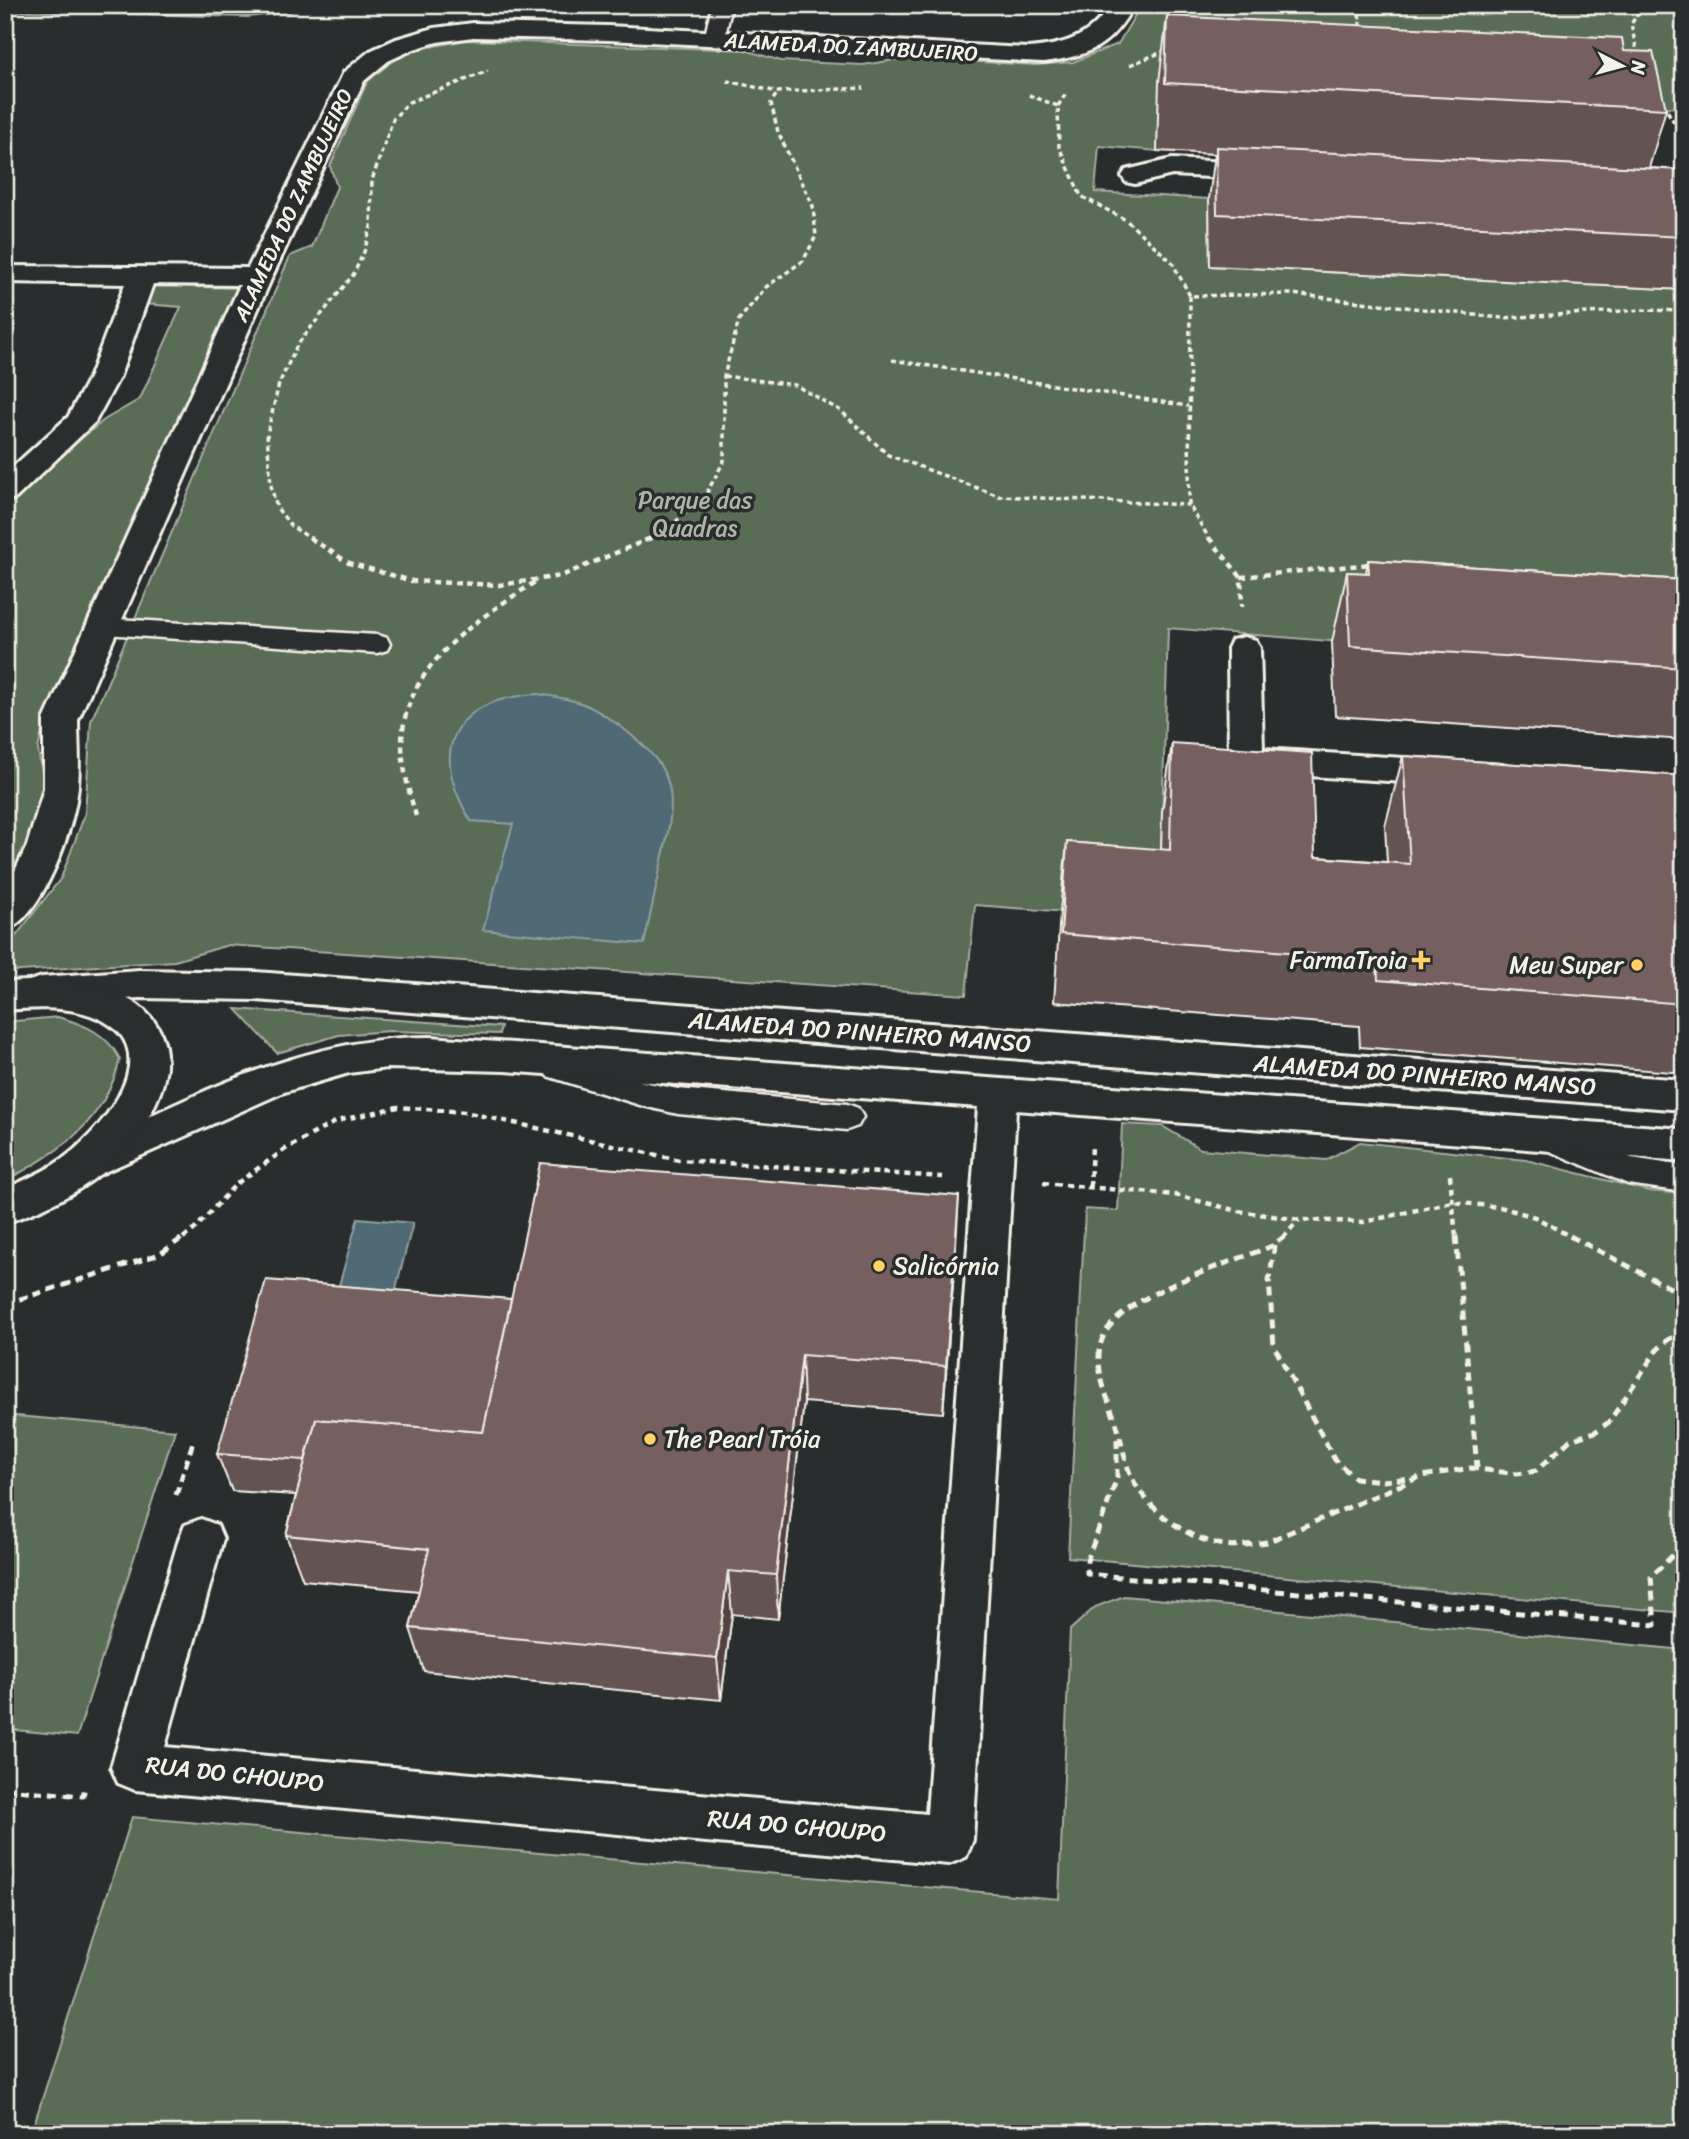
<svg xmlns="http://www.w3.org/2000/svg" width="1689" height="2139" font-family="Sriracha,sans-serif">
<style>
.green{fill:#596c57;stroke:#a6aea0;stroke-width:2}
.water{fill:#506975;stroke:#929fa3;stroke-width:2}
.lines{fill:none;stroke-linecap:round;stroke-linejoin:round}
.service-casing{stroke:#f4f1e8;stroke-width:5}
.minor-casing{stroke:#f4f1e8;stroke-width:6}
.secondary-casing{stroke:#f4f1e8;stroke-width:6}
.path-far2{stroke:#f4f1e8;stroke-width:3.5;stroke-dasharray:5 3.5;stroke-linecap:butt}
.path-far1{stroke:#f4f1e8;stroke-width:4.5;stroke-dasharray:6 5;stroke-linecap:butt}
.path{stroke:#f4f1e8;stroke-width:5;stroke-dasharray:9 6;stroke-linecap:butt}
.service{fill:#2a2d2e;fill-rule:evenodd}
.minor{fill:#2a2d2e;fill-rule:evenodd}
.secondary{fill:#2a2d2e;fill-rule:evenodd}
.wall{fill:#645352;stroke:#f4f1e8;stroke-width:2}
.shaded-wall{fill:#514342;stroke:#f4f1e8;stroke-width:2}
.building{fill:#74605f;stroke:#f4f1e8;stroke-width:2}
.poi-dot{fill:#ffd166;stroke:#2a2d2e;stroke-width:2.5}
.labels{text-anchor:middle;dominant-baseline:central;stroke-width:7;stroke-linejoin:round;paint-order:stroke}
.far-street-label{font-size:21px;fill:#f4f1e8;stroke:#2a2d2e}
.park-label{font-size:24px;fill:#aeb5a7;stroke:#2a2d2e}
.poi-label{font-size:24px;fill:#f4f1e8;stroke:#2a2d2e;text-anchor:end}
.street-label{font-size:24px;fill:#f4f1e8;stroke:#2a2d2e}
</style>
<rect width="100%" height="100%" fill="#2a2d2e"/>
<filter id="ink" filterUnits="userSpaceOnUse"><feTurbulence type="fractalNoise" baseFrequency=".0143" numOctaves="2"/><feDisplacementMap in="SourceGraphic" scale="14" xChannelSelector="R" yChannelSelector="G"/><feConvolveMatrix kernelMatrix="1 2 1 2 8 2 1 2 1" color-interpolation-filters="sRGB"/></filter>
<g filter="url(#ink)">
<g class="green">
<polygon points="22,5 306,5 290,12 248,17 19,11"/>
<polygon points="1141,5 1684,5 1684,108 1160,82 1157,151 1099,146 1095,192 1209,199 1210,266 1684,290 1684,651 1354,643 1168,628 1159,919 975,905 966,995 228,945 175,961 5,972 5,950 61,878 85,814 91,721 290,256 312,247 337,187 330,166 367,82 398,56 419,49 466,40 745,50 781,61 863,65 907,58 1036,65 1073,62 1118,44"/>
<polygon points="153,286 242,288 47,710 38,749 43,779 39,811 31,838 5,885 5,508 41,472 104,420 140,399 181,307 145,304"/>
<polygon points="236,1009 501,1027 499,1034 389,1031 339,1035 277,1053"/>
<path d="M58,1017C86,1025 106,1033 120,1059C105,1122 60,1152 5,1181V1022Z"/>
<polygon points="1122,1124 1162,1126 1201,1149 1326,1160 1360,1142 1526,1160 1649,1191 1684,1194 1684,1613 1068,1557 1085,1209 1118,1211"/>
<polygon points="5,1415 175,1430 77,1736 5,1729"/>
<polygon points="1124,1596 1684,1650 1684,2134 31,2134 132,1817 1059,1899 1070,1630 1095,1607"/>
</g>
<g class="water">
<path d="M538,694C580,700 591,704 625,730C680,772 676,799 662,860C656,888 650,916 644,944L483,930L513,824L471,821C427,749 453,699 538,694Z"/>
<polygon points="358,1218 413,1223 388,1319 331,1314"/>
</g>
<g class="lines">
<g class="service-casing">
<g id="service">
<polygon points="712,5 732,5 724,40 714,46 704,40"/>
<polygon points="100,618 377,635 387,638 390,644 387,650 377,653 91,633 87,627 91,621"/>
<polygon points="558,1055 643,1082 678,1089 847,1104 858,1108 863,1117 858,1126 847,1130 678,1114 643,1106 547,1076 542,1067 547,1058"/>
<polygon points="1546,1123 1632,1158 1684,1166 1684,1192 1628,1184 1535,1145 1530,1136 1535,1127"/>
</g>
</g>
<g class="minor-casing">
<g id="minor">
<path d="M1110,5H1134C1111,46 1090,56 1044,62L608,40L473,37L437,42L414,49L388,61L364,81L272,277L78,720C78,742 80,764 78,785C76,823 43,919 5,930V891L27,846L44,788V720L240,285L153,284L120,376L95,422L16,498L5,501V474L68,417L90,376L125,284L5,282V266L248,268L344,72L370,51L396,39L434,28L473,23L608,26L1028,48C1064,45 1090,38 1110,5Z"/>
<polygon points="1172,159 1264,164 1273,166 1277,172 1273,178 1264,180 1172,175 1135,184 1126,182 1122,176 1126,170"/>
<polygon points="1244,637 1256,640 1260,648 1263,749 1451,761 1463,764 1468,773 1463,782 1451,785 1246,772 1234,768 1229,760 1228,648 1232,640"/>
<polygon points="139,970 256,972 1684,1080 1684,1110 256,1000 139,998 42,1005 29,1001 23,991 29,981 42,977"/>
<path d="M431,1037L1684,1129V1161L1016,1110L973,1840L966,1857L949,1864L135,1790L118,1783L111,1767L179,1539L185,1525L201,1519L217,1525L223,1539L165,1747L927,1814L978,1107L505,1071L387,1068L349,1073L284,1092L82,1182L68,1177L62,1166L68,1155C183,1101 301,1036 431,1037Z"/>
</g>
</g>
<g class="secondary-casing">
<path id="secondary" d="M52,980C80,984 115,988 139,1006C200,1054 146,1136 100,1174C73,1196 38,1212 5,1223V1189C29,1178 55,1167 75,1149C114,1115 167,1042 90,1015C64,1006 33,1008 5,1010V982Z"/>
</g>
<g class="path-far2">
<polyline points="1358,5 1361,30"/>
<polyline points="1638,56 1631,24 1644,5"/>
<polyline points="1130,65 1167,50"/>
<polyline points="727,81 778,92 864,88"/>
<polyline points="1029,95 1058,106 1059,147 1081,196 1126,220 1172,262 1190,296 1292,294 1501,318 1641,310 1684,311"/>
<polyline points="1663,104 1684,138"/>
<polyline points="1058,106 1067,92"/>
<polyline points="1190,296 1189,505 1210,540"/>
<polyline points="892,360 1188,406"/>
<polyline points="724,376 795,385 841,411 888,455 999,496 1189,505"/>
<polyline points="313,540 291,526 277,508 271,486 267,434 279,384 297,345 353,275 364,252 371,227 372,180 393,119 409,102 488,71"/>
<polyline points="647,540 662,534 705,496 724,461 724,376 739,320 766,287 803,261 816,236 813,206 778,132 771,103 778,92"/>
</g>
<g class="path-far1">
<polyline points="310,538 349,563 412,581 499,585 561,576 651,538"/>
<polyline points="1209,538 1241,577 1242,607"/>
<polyline points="1241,577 1371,564"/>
<path d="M416,816C409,792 402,767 402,742C404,665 478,619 535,582"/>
<polyline points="1450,1175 1456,1238"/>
<polyline points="1043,1183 1175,1195 1238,1211 1300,1220 1364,1222 1452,1202 1500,1207 1535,1217 1573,1238"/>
<polyline points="1090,1187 1092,1146"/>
<polyline points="183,1238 195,1229 236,1184 287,1148 337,1121 398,1107 465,1112 679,1160 943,1177"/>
<polyline points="1283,1238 1299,1220"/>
</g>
<g class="path">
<path d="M1285,1236L1272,1246C1227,1264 1141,1289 1110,1326C1088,1352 1104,1389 1114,1417C1122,1437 1123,1459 1132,1478C1148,1510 1189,1541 1225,1545C1239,1547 1253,1544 1267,1542L1422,1476L1471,1468L1517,1474L1536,1471L1570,1440L1595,1432L1609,1422L1657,1350L1669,1339L1684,1333"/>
<polyline points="1456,1236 1477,1468"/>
<polyline points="1570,1236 1684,1295"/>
<polyline points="1275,1245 1269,1280 1274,1346 1335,1460 1355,1478 1383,1481 1410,1478"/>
<polyline points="5,1304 160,1254 185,1236"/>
<polyline points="1117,1439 1117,1478 1087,1561 1087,1574 1655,1625 1651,1577 1673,1555 1684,1551"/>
<polyline points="176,1495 194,1439"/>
<polyline points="5,1789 83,1796 85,1787"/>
</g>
<use href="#service" class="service"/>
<use href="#minor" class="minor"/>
<use href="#secondary" class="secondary"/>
</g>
<g class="wall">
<polygon points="949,5 980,5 979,11 955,10"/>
<polygon points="1167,16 1624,51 1666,109 1649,168 1684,170 1684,290 1210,266 1209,199 1215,154 1157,151 1159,82"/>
<polygon points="1368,560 1684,580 1684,740 1335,716 1332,642 1347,572 1366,573"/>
<polygon points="1172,743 1315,857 1387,862 1385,826 1403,756 1684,776 1684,1073 1360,1047 1359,1026 1054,1002 1060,911 1067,842 1161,850 1162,812"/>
<polygon points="956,1245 943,1413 804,1402 778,1619 732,1614 721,1700 424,1671 410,1628 419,1591 303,1580 286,1535 296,1495 232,1491 217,1454 511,1299"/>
</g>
<g class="shaded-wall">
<polygon points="5,298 14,325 5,339"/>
<polygon points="959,1196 956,1245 943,1413 946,1366"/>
<polygon points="802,1355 804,1402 778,1619 776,1575"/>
<polygon points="728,1571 732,1614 721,1700 717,1658"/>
</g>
<g class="building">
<polygon points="1167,16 1622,38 1624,51 1653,52 1666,109 1165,83"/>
<polygon points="1216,147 1684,170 1684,237 1217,214"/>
<polygon points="1368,560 1684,580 1684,668 1350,646 1347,572 1369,573"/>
<polygon points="1172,743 1312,753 1315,857 1410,864 1403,756 1684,776 1684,1004 1378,980 1377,959 1061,934 1067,842 1170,850"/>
<polygon points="540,1163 959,1196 946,1366 802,1355 776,1575 728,1571 717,1658 410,1628 429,1549 286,1535 316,1419 483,1432"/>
<polygon points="266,1280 511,1299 483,1432 316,1419 305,1460 217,1454"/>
</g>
</g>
<g class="poi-dot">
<path d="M1417.5 949.5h7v7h7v7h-7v7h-7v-7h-7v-7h7z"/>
<circle cx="1637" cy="965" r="7"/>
<circle cx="879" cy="1266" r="7"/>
<circle cx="650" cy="1439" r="7"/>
</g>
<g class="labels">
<g class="far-street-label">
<text transform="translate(851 47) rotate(3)">ALAMEDA DO ZAMBUJEIRO</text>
<text transform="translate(293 205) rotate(-65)">ALAMEDA DO ZAMBUJEIRO</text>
</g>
<g class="park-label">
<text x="695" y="500">Parque das<tspan x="695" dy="28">Quadras</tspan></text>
</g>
<g class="poi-label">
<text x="1407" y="960">FarmaTroia</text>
<text x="1623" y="965">Meu Super</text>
<text x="893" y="1266" text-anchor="start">Salicórnia</text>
<text x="664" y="1439" text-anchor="start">The Pearl Tróia</text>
</g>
<g class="street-label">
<text transform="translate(860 1032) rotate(4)">ALAMEDA DO PINHEIRO MANSO</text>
<text transform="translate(1425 1075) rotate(4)">ALAMEDA DO PINHEIRO MANSO</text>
<text transform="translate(235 1774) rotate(6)">RUA DO CHOUPO</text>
<text transform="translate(797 1826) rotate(5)">RUA DO CHOUPO</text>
</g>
</g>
<rect width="1689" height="2139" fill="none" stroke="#2a2d2e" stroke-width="28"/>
<rect x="14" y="14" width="1661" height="2111" fill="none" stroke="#f4f1e8" stroke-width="2.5" filter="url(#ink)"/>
<g transform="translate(1622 66) rotate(96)" stroke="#2a2d2e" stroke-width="5" paint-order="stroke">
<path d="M0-5L12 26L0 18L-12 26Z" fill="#f4f1e8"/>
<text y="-10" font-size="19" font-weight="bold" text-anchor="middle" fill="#f4f1e8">N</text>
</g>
</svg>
